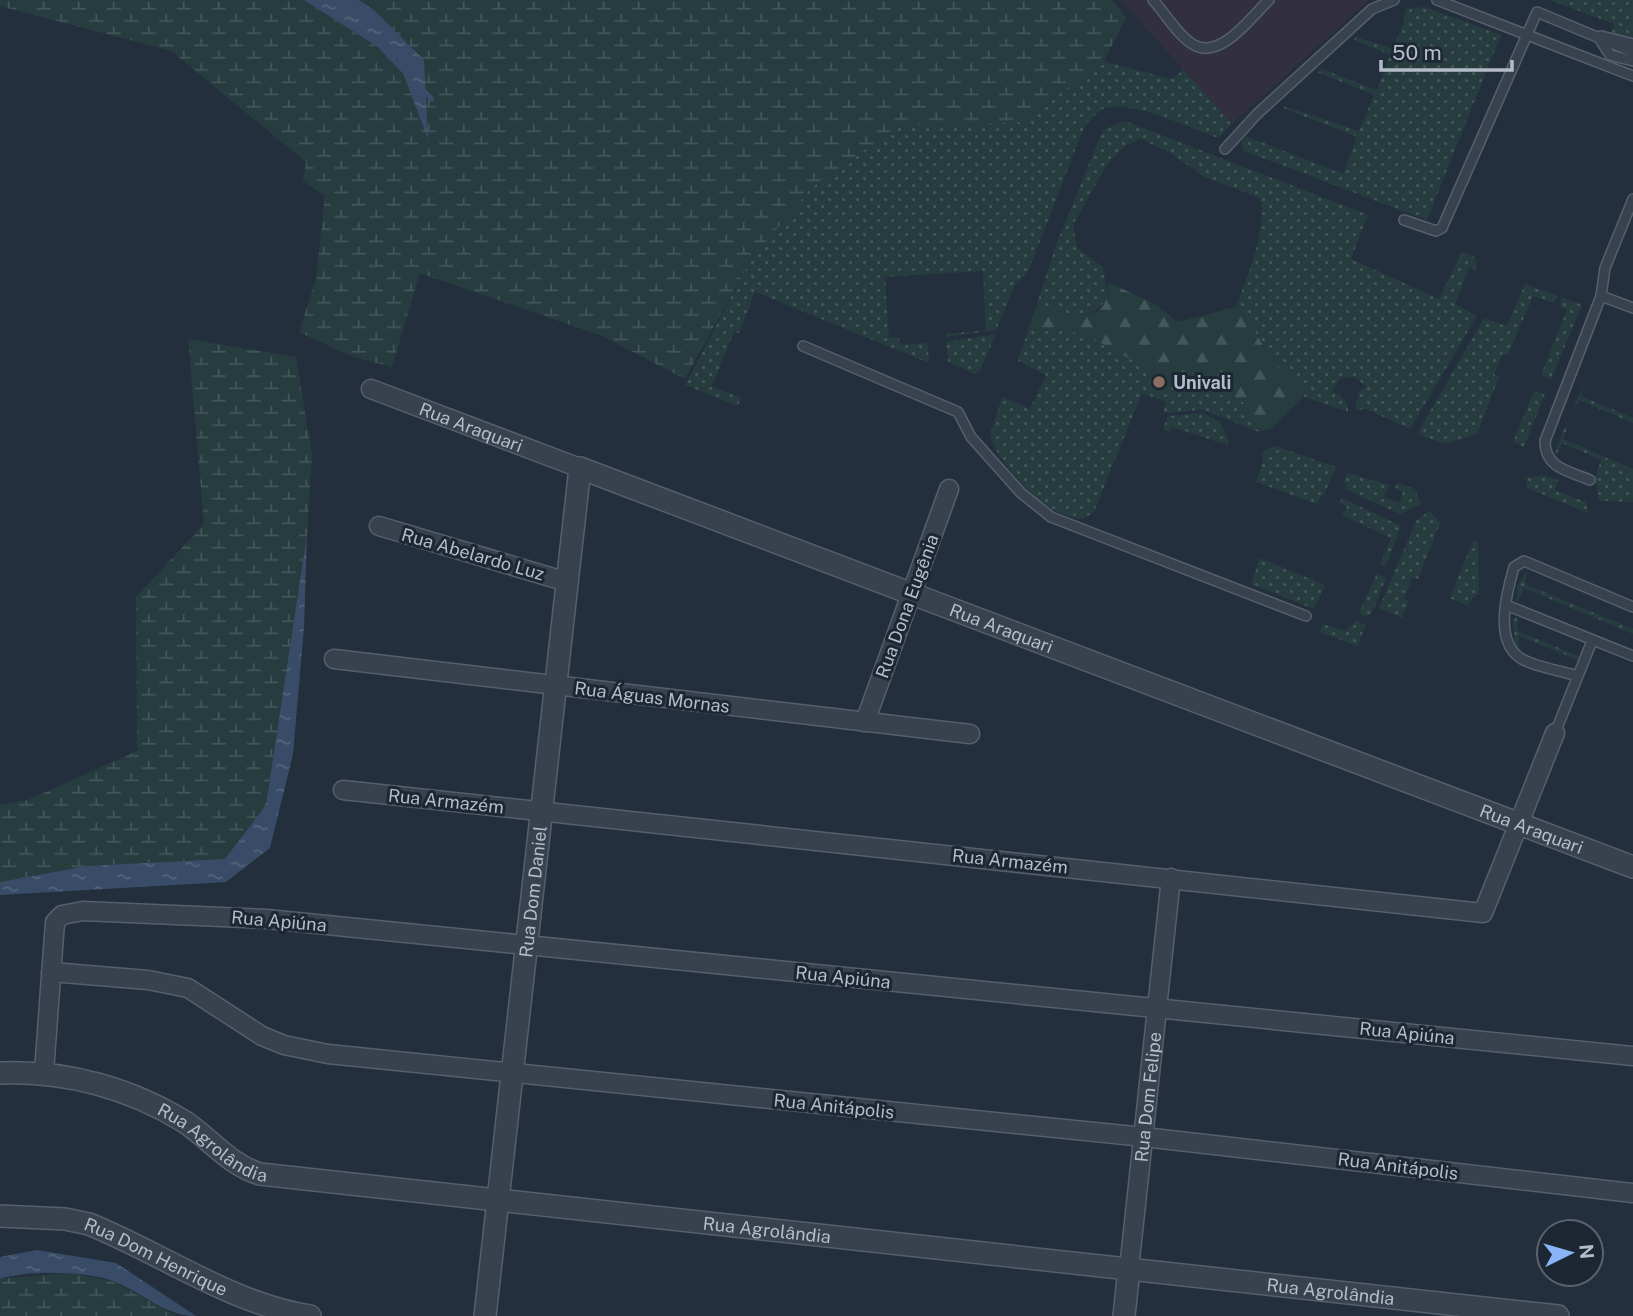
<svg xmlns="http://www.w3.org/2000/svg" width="1633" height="1316" font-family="'Public Sans',sans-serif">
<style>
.medical{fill:#32303f}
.grass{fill:url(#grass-dots)}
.forest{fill:url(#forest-firs)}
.wetland{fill:url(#wetland-marsh)}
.water{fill:url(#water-ripples)}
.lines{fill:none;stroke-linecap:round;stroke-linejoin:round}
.stream{stroke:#394c67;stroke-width:5}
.service-casing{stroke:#565f6c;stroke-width:12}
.minor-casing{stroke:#565f6c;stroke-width:21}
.tertiary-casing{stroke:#565f6c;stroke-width:24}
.service{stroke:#38414e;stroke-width:9}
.minor{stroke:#38414e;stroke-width:18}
.tertiary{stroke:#38414e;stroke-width:21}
.education-dot{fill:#8d6e63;stroke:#1d2633;stroke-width:2.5}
.labels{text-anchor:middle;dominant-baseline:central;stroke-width:6;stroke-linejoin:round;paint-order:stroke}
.poi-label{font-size:18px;font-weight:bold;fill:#b4bcc9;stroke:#1d2633;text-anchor:start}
.street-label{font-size:18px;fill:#b4bcc9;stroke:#1d2633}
</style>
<defs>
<pattern id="grass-dots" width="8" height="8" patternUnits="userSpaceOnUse" patternTransform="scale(1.75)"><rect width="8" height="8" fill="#263c3f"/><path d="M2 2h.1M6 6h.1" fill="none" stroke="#435659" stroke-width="1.8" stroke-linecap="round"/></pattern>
<pattern id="forest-firs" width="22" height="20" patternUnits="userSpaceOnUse" patternTransform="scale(1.75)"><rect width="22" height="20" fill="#263c3f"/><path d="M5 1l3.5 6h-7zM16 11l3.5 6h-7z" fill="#435659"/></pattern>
<pattern id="wetland-marsh" width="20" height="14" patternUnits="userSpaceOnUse" patternTransform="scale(1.75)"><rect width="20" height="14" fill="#263c3f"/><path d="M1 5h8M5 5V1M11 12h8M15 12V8" fill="none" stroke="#435659"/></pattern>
<pattern id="water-ripples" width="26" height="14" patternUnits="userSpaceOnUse" patternTransform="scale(1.75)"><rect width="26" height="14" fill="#394c67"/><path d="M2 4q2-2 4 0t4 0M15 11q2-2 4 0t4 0" fill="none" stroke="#53647b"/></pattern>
</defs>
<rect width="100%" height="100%" fill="#242f3e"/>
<polygon class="medical" points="1121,0 1369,0 1232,124"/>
<g class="grass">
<polygon points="1550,0 1633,0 1633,40 1611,32 1614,24"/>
<polygon points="1425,7 1501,35 1427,220 1244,151 1241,141 1246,136 1343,174 1357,137 1285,109 1281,105 1359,131 1374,95 1317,72 1322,69 1377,90 1390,55 1354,40 1356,37 1393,49 1404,23 1405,9"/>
<path d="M1104,61L1170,79L1184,70L1232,124L1218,138C1191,129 1125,96 1101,110C1095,114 1090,121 1085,125L1028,272L1016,283L996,330L946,337V334L986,330L983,271L885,277L889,338H899L900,345L928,343L929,363L755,292L739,333L734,332L712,386L741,398L738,406L685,385L749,263L811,188L898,126L1021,122Z"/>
<path d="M1125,121L1368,215L1351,259L1439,299L1462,252L1475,257L1477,270L1469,267L1455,304L1477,316L1410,429L1366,409L1355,410L1359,392L1366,386L1354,377L1341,378L1331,392L1340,395L1348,405V412L1304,397C1297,376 1288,380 1276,365C1261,346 1254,324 1236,307C1248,274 1267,232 1260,198L1205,177L1169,152L1140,139L1125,146L1107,164L1073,225L1077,248L1103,267L1108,297C1087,329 1066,307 1035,310L1056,245L1103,130Z"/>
<polygon points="1525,284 1557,296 1554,303 1533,296 1508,355 1502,354 1494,375 1499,377 1477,434 1445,444 1417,434 1484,318 1507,326"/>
<polygon points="1562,297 1582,305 1551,380 1541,375 1567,310 1559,306"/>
<path d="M1052,328L1088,335L1155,372L1243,402L1259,432L1203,410L1163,413L1166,402L1142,393L1094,512L1083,519C1046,518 1001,468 990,436L1002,397L1030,409L1046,375L1018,361L1028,330Z"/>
<polygon points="996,334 980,370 975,374 948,362 946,342"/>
<polygon points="1584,383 1581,396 1633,418 1633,423 1579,400 1572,412"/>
<polygon points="1534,391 1545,394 1524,447 1513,442"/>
<polygon points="1202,413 1219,421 1229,441 1227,445 1172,427 1169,432 1163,429 1168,416"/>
<polygon points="1565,427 1567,429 1563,439 1633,469 1633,502 1599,501 1595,478 1601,460 1562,443 1557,454 1554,454"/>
<polygon points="1275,446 1336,467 1323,497 1321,496 1317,504 1256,482 1263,461 1262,455 1268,448"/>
<polygon points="1348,473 1389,485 1384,497 1399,503 1403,492 1395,488 1398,483 1415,489 1421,504 1400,514 1345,489 1347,484 1343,482"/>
<polygon points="1543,475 1558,480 1555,490 1586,502 1588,513 1527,488 1526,478"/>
<polygon points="1342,498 1401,526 1386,566 1380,565 1391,538 1342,515 1347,507 1340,503"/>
<polygon points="1430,511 1440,523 1418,579 1412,577 1404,599 1409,601 1402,618 1379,608 1417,519"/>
<polygon points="1473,541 1478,542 1479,594 1474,596 1468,606 1450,598"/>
<polygon points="1260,558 1325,585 1314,609 1251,584"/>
<polygon points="1527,570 1525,584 1633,629 1633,634 1524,588 1517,603 1517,586"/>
<polygon points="1377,574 1386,578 1371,615 1363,616 1359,612"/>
<polygon points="1517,616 1518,631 1581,657 1580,661 1519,636 1519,647 1515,647 1513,621"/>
<polygon points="1356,621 1366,625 1357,646 1320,632 1323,624 1346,631"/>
</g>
<path class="forest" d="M1108,282L1153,303L1178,322L1236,307C1254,324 1261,346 1276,365C1288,380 1297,376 1304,397L1272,428L1259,432L1243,402C1214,392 1182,385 1155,372C1107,349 1086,324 1028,330L1035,310C1066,307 1109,334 1108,282Z"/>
<g class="wetland">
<polygon points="0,0 304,0 398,60 427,136 424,60 374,10 359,0 1112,0 1126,18 1104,61 1021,122 898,126 811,188 749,263 685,379 602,336 420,273 392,367 353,357 299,332 316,278 325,196 303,181 306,162 171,51 0,6"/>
<polygon points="188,339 296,357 312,455 307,534 266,805 225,860 87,866 0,882 0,805 28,800 137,751 136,597 204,524"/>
<polygon points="69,1273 112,1281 177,1316 0,1316 0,1279"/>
</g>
<g class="water">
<polygon points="304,0 359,0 374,10 424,60 428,139 398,60"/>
<polygon points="307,534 304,627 293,754 270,848 226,882 0,895 0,882 87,866 225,859 266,805"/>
<path d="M37,1250L116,1263L196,1316C164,1316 142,1292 113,1281C85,1271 28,1270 0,1279V1257Z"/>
</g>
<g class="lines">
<g class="stream">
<polyline points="383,49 405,72"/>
<polyline points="422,89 432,99"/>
</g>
<g class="service-casing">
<g id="service">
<path d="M1153,0C1165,13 1179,37 1194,45C1221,60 1251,17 1269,0"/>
<polyline points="1437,0 1633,76"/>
<polyline points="1601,36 1633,44"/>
<polyline points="1599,38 1610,55 1633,61"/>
<polyline points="1225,149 1257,114 1372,9 1394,0"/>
<polyline points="1404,220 1436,231 1442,228 1537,12 1633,52"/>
<polyline points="1601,296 1633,308"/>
<polyline points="803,346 958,412 971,437 1021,493 1051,517 1306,616"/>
<path d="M1590,480C1568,471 1545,468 1545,441L1601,296L1605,268L1633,199"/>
<polyline points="1506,605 1633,656"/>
<path d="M1577,676C1563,671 1530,666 1519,657C1494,639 1507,591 1514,567L1524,561L1633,607"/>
<polyline points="1555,733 1592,641"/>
</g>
</g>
<g class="minor-casing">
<g id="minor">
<path id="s1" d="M371,389L580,468"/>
<polyline points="379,526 567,582"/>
<polyline points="334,659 970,734"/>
<polyline points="865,722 949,489"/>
<polyline points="343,790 1483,913 1555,733"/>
<polyline points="51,972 148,980 188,988 262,1036 284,1045 328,1054 1144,1137 1633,1193"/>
<polyline points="44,1072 55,922 62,915 83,911 267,919 1633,1056"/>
<path id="s2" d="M1129,1269L1171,878"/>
</g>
</g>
<g class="tertiary-casing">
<g id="tertiary">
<path id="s3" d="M0,1073C64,1070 130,1088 185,1122C210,1139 230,1165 260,1174L1558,1316"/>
<path id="s4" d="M0,1216L65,1219L89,1224C161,1253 232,1304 310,1316"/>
<path id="s5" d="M485,1316L580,468L1633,867"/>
<polyline points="1124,1316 1129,1269"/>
</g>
</g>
<use href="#service" class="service"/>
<use href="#minor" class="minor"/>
<use href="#tertiary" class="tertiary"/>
</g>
<circle class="education-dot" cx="1159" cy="382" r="7"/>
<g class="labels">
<g class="poi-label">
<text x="1173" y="382">Univali</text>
</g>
<g class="street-label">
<text stroke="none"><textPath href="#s1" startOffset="107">Rua Araquari</textPath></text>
<text transform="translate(473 554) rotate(16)">Rua Abelardo Luz</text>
<text transform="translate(907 606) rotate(-70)">Rua Dona Eugênia</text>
<text stroke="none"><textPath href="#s5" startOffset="1304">Rua Araquari</textPath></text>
<text transform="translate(652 697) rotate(7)">Rua Águas Mornas</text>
<text transform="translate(446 801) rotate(6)">Rua Armazém</text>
<text stroke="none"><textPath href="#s5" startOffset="1871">Rua Araquari</textPath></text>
<text transform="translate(1010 861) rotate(6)">Rua Armazém</text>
<text stroke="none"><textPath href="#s5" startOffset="427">Rua Dom Daniel</textPath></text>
<text transform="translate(279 921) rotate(5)">Rua Apiúna</text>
<text transform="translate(843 977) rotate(6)">Rua Apiúna</text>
<text transform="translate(1407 1033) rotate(6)">Rua Apiúna</text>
<text stroke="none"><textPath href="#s2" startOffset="173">Rua Dom Felipe</textPath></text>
<text transform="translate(834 1106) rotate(6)">Rua Anitápolis</text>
<text stroke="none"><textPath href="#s3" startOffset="229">Rua Agrolândia</textPath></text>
<text transform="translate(1398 1166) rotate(7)">Rua Anitápolis</text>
<text stroke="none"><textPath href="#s3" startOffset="796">Rua Agrolândia</textPath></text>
<text stroke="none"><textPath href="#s4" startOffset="164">Rua Dom Henrique</textPath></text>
<text stroke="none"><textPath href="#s3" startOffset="1363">Rua Agrolândia</textPath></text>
</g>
</g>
<g transform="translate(1570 1253) rotate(85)"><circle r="33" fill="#1d2633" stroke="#59626f" stroke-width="2"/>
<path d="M0-5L12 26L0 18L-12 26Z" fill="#8ab4f8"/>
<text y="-10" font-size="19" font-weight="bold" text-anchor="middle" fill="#b4bcc9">N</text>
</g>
<path d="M1381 60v10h131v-10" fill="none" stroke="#b4bcc9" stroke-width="3.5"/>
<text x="1392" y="60" font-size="21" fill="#b4bcc9" stroke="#1d2633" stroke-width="5" paint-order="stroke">50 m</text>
</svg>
